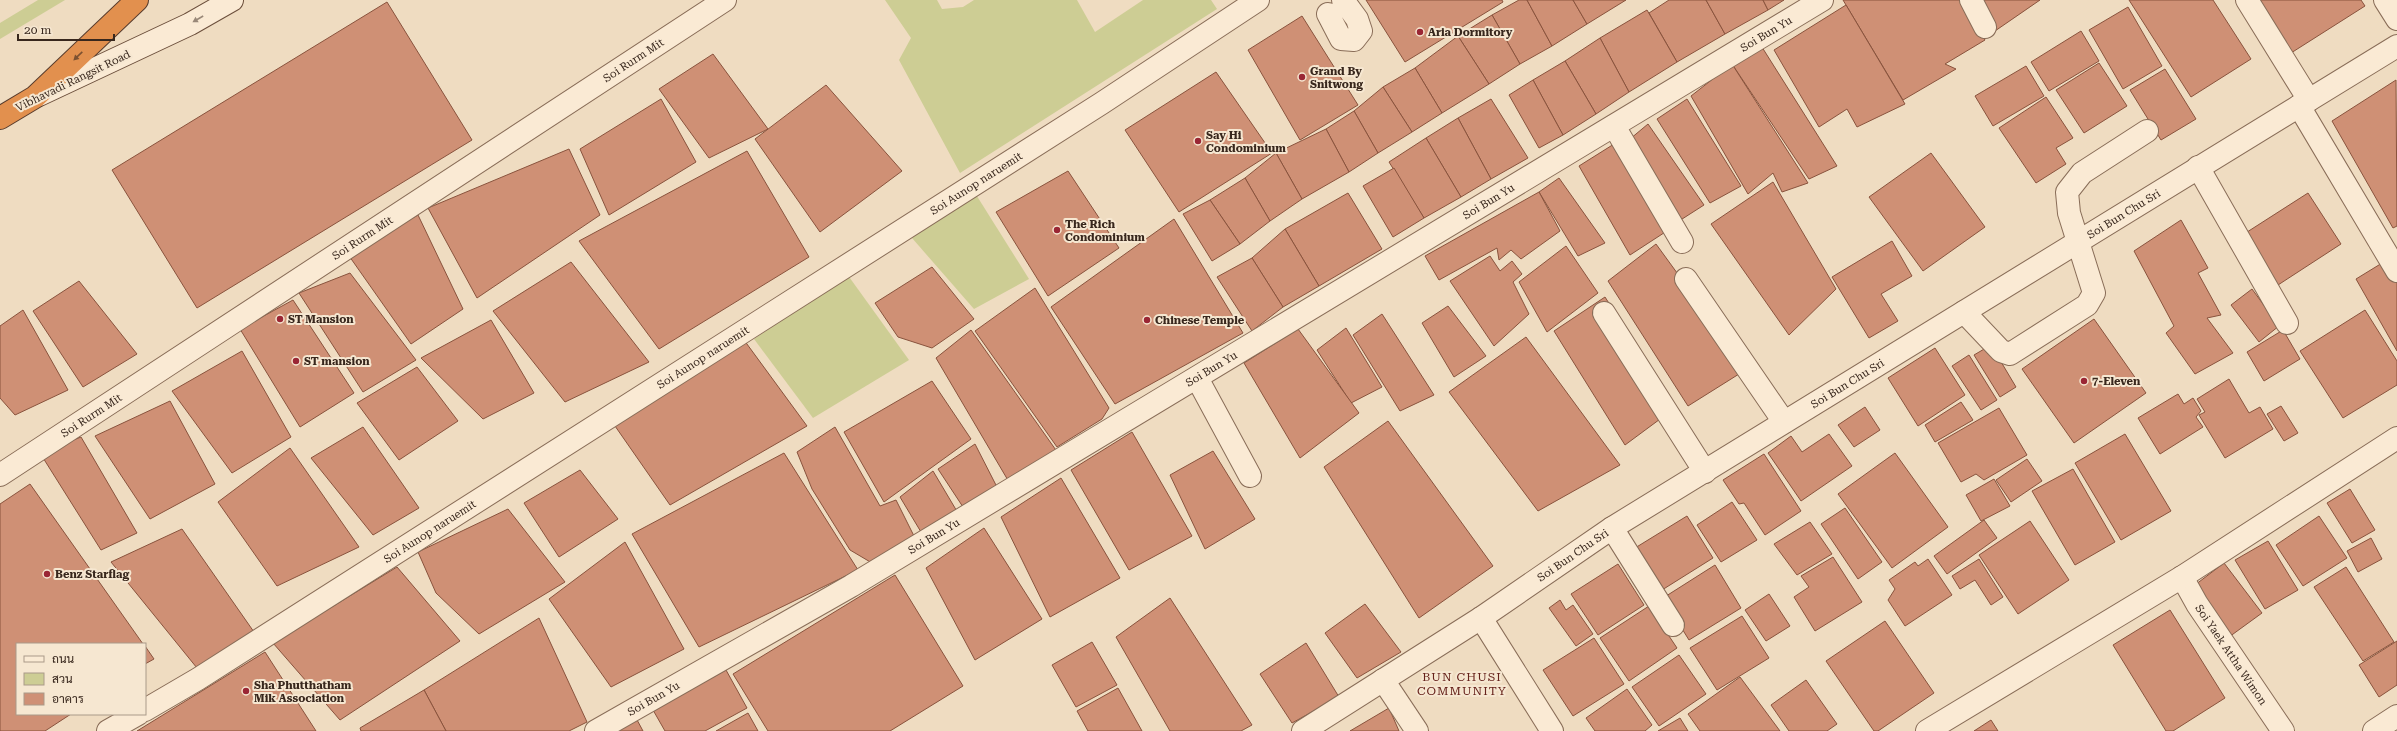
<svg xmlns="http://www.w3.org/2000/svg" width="2397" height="731" font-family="'Roboto Serif',Sarabun,serif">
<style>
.green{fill:#cdcd94}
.building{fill:#cf9075;stroke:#89533d}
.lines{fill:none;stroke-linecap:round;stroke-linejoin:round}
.street-casing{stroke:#896d58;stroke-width:24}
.secondary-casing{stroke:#6b4e3b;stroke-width:24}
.highway-casing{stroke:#573b2c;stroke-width:24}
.street{stroke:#faead4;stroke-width:22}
.secondary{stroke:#faead4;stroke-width:22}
.highway{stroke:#e2904e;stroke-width:22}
.oneway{fill:#998878}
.oneway2{fill:#7c5131}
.poi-dot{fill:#9a2634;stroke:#f6e7d1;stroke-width:1.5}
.labels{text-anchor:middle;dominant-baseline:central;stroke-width:4;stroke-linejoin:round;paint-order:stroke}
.poi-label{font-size:11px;font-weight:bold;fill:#38271d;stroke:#f6e7d1;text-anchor:start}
.street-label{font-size:11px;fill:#38271d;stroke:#f6e7d1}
.neighbourhood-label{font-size:12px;letter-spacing:1px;fill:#66221b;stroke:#f6e7d1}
</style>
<rect width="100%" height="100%" fill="#efdcc1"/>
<g class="green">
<polygon points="38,0 65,0 0,39 0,23"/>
<polygon points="885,0 937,0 942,9 963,7 974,0 1077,0 1095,32 1143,0 1211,0 1217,9 960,173 899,60 911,38"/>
<polygon points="975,193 1029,279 974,309 912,238"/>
<polygon points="847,274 909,360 813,418 754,339"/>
</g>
<g class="building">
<polygon points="1366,0 1502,0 1503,2 1405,62"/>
<polygon points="1519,0 1527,0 1552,46 1520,64 1492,15"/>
<polygon points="1527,0 1573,0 1587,24 1552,46"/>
<polygon points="1573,0 1626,0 1587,24"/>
<polygon points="1669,0 1706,0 1725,34 1677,62 1649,13"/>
<polygon points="1706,0 1763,0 1768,10 1725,34"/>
<polygon points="1763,0 1784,0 1768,10"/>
<polygon points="1843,0 1961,0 1985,40 1945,64 1956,69 1903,100"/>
<polygon points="1981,0 2040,0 1995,31"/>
<polygon points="2129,0 2213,0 2251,59 2191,97"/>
<polygon points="2258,0 2361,0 2365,6 2291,53"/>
<polygon points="387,2 472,140 197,308 112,170"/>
<polygon points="1846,5 1905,104 1857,127 1847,109 1819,127 1774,50"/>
<polygon points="2128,7 2162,66 2123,89 2089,30"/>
<polygon points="1647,10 1677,62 1629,92 1600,38"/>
<polygon points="1492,15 1520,64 1489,84 1458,36"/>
<polygon points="1302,16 1358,105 1300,140 1248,50"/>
<polygon points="2081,31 2099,61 2049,91 2031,62"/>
<polygon points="1458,36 1489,84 1442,113 1415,68"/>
<polygon points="1600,38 1629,92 1596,114 1565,61"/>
<polygon points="1760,44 1837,166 1809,179 1732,64"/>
<polygon points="713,54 768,129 709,158 659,89"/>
<polygon points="1565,61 1596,114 1563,135 1533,80"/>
<polygon points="2099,63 2127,106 2084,133 2056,90"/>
<polygon points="1732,64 1808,183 1782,192 1773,173 1748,194 1691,96"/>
<polygon points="2026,66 2044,96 1993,126 1975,96"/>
<polygon points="1415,68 1442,113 1412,132 1383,87"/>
<polygon points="2165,69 2196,119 2161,140 2130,90"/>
<polygon points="1216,72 1272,153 1179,212 1125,130"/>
<polygon points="1533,80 1563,135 1539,148 1509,95"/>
<polygon points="2396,80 2397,226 2393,228 2332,121"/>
<polygon points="826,85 902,171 820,232 755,139"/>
<polygon points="1383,87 1412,132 1378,153 1354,111"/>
<polygon points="2046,97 2073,138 2056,148 2066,164 2036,183 1999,128"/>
<polygon points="661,99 696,162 609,215 580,149"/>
<polygon points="1491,99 1528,158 1491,179 1458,118"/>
<polygon points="1687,99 1741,186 1710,203 1657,119"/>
<polygon points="1354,111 1378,153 1349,172 1326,129"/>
<polygon points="1458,118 1491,179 1461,197 1426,138"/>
<polygon points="1648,124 1704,205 1679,221 1630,139"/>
<polygon points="1326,129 1349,172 1302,199 1276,153"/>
<polygon points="1426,138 1461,197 1424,218 1389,162"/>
<polygon points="1622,139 1673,227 1630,255 1579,166"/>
<polygon points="569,149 600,215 477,298 428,208"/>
<polygon points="747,151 809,257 659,349 579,241"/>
<polygon points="1276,153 1302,199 1270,221 1245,178"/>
<polygon points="1931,153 1985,227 1923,271 1869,197"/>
<polygon points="1394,168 1424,218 1393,237 1363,186"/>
<polygon points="1068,171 1119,248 1048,296 996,212"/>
<polygon points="1245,178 1270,221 1240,244 1210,200"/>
<polygon points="1559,178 1605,243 1578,256 1539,192"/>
<polygon points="1773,182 1836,289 1789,335 1711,224"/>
<polygon points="1539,192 1560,231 1521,259 1511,250 1499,260 1497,248 1439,280 1425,256"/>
<polygon points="1348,193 1382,249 1319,286 1285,229"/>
<polygon points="2308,193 2341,244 2278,285 2244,234"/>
<polygon points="1210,200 1240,244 1212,261 1183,214"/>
<polygon points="418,215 463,309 411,344 347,253"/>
<polygon points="1174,219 1243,333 1115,404 1051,307"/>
<polygon points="2181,220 2208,268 2198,273 2221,315 2207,318 2233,353 2195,374 2166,333 2174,326 2134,251"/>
<polygon points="1285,229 1319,286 1283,307 1252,258"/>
<polygon points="1892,241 1912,276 1881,294 1898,321 1869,338 1832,277"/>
<polygon points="1656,244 1747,369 1688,406 1608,281"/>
<polygon points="1566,246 1598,293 1547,332 1519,282"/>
<polygon points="1490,256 1500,271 1512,261 1522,274 1513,282 1529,314 1494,346 1450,281"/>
<polygon points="1252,258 1283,307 1252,331 1217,277"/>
<polygon points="2387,260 2397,276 2397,351 2356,279"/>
<polygon points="571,262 649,362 565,402 493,311"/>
<polygon points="932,267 974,319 932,348 898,337 875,303"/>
<polygon points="350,273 416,360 363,392 299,293"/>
<polygon points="79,281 137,354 83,387 33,311"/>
<polygon points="1035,288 1109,408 1102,419 1057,447 975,331"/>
<polygon points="2252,289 2279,326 2259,342 2231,305"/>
<polygon points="1605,297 1675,408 1625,445 1554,331"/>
<polygon points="293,300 354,393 300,427 240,329"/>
<polygon points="1448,306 1486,356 1454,377 1422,323"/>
<polygon points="23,310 68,390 15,415 0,398 0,326"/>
<polygon points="2365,310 2397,361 2397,385 2343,418 2300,351"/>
<polygon points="1382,314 1434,395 1400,411 1353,335"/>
<polygon points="2094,319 2146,393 2074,443 2022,369"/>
<polygon points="491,320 534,393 483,419 421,358"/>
<polygon points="1346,328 1382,387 1351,403 1317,350"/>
<polygon points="1298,329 1359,413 1300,458 1244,363"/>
<polygon points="971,330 1058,453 1009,482 936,358"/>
<polygon points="2283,330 2300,359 2264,381 2247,352"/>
<polygon points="1526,337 1620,465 1538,511 1449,392"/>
<polygon points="744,340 807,426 670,505 615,426"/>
<polygon points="1991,345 2016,387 2000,397 1974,355"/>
<polygon points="1935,348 1965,395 1918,426 1888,378"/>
<polygon points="242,351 291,437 232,473 172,391"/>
<polygon points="1969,355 1997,400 1981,410 1952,366"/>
<polygon points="417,367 458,421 399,460 357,403"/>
<polygon points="2229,379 2249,413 2260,407 2273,429 2225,458 2199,415 2205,412 2197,399"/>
<polygon points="932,381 971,439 884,502 844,432"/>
<polygon points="2178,394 2184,404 2193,398 2201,411 2196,417 2203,427 2160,454 2138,418"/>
<polygon points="170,401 215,484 150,519 95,436"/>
<polygon points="1961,402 1973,420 1935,442 1925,425"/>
<polygon points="2281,406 2298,433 2284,441 2267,414"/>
<polygon points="1865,407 1880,430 1854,447 1838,425"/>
<polygon points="1999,408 2027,455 1984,480 1976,474 1961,482 1938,443"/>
<polygon points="1388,421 1493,566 1419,618 1324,467"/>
<polygon points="363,427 419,508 373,535 311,458"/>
<polygon points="835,427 880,506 896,500 915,538 872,563 850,550 812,489 797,452"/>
<polygon points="1132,432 1192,536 1129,570 1071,470"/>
<polygon points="1829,434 1852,466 1801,501 1768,453 1791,436 1802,452"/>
<polygon points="2125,434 2171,511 2121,540 2075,463"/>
<polygon points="81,437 137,533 101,550 40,453"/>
<polygon points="975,444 998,489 963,507 938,469"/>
<polygon points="290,448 359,547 277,586 218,502"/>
<polygon points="1213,451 1255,519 1205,549 1170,475"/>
<polygon points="784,453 858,570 699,647 632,534"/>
<polygon points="1895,453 1948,527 1892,568 1838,494"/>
<polygon points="1764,454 1801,511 1765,535 1744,503 1739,504 1723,480"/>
<polygon points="2027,459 2042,481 2011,502 1996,480"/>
<polygon points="2073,469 2115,542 2075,565 2032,491"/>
<polygon points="580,470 618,519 559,557 524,503"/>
<polygon points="933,471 958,513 921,532 900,497"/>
<polygon points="1061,478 1120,578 1050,617 1001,517"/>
<polygon points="1994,479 2010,506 1981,521 1966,495"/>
<polygon points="30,484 143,644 17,644 17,714 71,714 45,731 0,731 0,504"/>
<polygon points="2350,489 2375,530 2352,543 2327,503"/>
<polygon points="1732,502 1757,540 1721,562 1697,525"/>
<polygon points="1845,508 1882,562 1858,579 1821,524"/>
<polygon points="508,509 565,582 479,634 436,593 418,552"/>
<polygon points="1687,516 1713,558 1662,590 1635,548"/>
<polygon points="2319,516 2347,558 2303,586 2276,545"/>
<polygon points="1984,520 1997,538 1947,574 1934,556"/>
<polygon points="2030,521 2069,580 2018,614 1979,555"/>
<polygon points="1810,522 1832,554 1797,575 1774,544"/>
<polygon points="984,528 1042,619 975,660 926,568"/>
<polygon points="182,529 254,632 197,668 111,562"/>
<polygon points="2371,538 2382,559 2358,572 2347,551"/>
<polygon points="2268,541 2298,590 2265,609 2235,560"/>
<polygon points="625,542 684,649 611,687 549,599"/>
<polygon points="1833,557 1862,602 1815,631 1794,597 1809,587 1801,576"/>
<polygon points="1928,559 1952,595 1905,626 1888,600 1895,589 1889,580 1915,562 1918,566"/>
<polygon points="1979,559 2003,597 1991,605 1975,580 1960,589 1952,576"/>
<polygon points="2224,563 2262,613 2229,637 2191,588"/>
<polygon points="1618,564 1644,605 1598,635 1571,594"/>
<polygon points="1715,565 1741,608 1689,640 1663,598"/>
<polygon points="397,567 460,641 340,720 273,643"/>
<polygon points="2346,567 2394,642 2363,661 2314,587"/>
<polygon points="895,575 963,686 890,731 768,731 733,674"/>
<polygon points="1769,594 1790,626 1766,641 1745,610"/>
<polygon points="1170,598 1252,725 1241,731 1170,731 1116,637"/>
<polygon points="1560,600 1566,610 1573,605 1593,634 1576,646 1549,608"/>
<polygon points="1365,604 1401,652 1357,678 1325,633"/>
<polygon points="1649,606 1677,648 1629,681 1600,638"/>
<polygon points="2170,610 2225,698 2173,731 2166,731 2113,645"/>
<polygon points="1742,616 1769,658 1717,690 1690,648"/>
<polygon points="539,618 587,722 569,731 446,731 424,690"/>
<polygon points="1885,621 1934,693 1878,731 1874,731 1826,661"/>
<polygon points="1594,638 1624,684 1573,716 1543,670"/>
<polygon points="2397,641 2397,685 2379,697 2359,665"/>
<polygon points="1092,642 1117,685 1076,707 1052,665"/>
<polygon points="1306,643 1339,697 1292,723 1260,674"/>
<polygon points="145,646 154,659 145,664"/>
<polygon points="265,652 316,731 137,731"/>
<polygon points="1679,655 1706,694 1659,726 1632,687"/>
<polygon points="726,670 747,708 705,731 665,731 653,710"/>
<polygon points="1740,677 1780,731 1700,731 1688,714"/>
<polygon points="1806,680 1837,724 1827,731 1789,731 1771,705"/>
<polygon points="1118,688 1142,731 1088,731 1077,711"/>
<polygon points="1627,689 1652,725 1645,731 1595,731 1586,718"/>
<polygon points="424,690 446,731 361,731 360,728"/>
<polygon points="1389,708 1399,731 1350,731"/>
<polygon points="748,713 758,731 716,731"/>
<polygon points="636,718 643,731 613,731"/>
<polygon points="1680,718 1688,731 1658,731"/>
<polygon points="1991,720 1998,731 1974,731"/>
</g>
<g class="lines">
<g class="street-casing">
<g id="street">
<polyline points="1971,0 1985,27"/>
<polyline points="2247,0 2309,100"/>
<polyline points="2385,0 2397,19"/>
<polyline points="1328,14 1341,39 1354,40 1361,31 1357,19 1343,0"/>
<polyline points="2299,106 2397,271"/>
<polyline points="1614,126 1682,242"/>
<polyline points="2198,167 2287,323"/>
<polyline points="1686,279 1784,422"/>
<polyline points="1964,312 2001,351 2010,354 2087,305 2094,293 2069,213 2067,192 2082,173 2147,131"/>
<polyline points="1604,313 1705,472"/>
<polyline points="1197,378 1250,476"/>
<path id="s1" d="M0,475L725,0"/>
<polyline points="1612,528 1673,625"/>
<path id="s2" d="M2182,577L2197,604L2283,731"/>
<polyline points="1481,618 1552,731"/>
<polyline points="1383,680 1417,731"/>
<path id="s3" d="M145,710L198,679L1102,103L1258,0"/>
<polyline points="108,731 138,714"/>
<path id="s4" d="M596,731L851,586L1822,0"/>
<path id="s5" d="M1303,731L1481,618L1612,528L2397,46"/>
<polyline points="1927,731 2182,577 2397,438"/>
<polyline points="2374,731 2397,716"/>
</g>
</g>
<g class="secondary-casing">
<polyline id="secondary" points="39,95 190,24 232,0"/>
</g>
<g class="highway-casing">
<polyline id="highway" points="0,118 35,97 137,0"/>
</g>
<use href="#street" class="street"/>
<use href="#secondary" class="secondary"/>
<use href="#highway" class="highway"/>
</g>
<defs><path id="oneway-solid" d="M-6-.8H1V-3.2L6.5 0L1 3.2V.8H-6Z"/></defs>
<use class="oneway" href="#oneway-solid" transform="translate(198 19) rotate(150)"/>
<use class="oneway2" href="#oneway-solid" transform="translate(78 56) rotate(136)"/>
<g class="poi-dot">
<circle cx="1420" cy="32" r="4"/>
<circle cx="1302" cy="77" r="4"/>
<circle cx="1198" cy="141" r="4"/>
<circle cx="1057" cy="230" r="4"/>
<circle cx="280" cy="319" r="4"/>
<circle cx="1147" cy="320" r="4"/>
<circle cx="296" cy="361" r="4"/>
<circle cx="2084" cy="381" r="4"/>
<circle cx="47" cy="574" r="4"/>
<circle cx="246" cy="691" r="4"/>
</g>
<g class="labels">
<g class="poi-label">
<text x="1428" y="32">Aria Dormitory</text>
<text x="1310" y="71">Grand By<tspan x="1310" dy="13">Snitwong</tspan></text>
<text x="1206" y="135">Say Hi<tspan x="1206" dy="13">Condominium</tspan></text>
<text x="1065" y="224">The Rich<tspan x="1065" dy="13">Condominium</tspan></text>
<text x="288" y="319">ST Mansion</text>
<text x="1155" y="320">Chinese Temple</text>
<text x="304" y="361">ST mansion</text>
<text x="2092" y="381">7-Eleven</text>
<text x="55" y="574">Benz Starflag</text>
<text x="254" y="685">Sha Phutthatham<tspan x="254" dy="13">Mik Association</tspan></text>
</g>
<g class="street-label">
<text stroke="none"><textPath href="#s4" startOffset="1362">Soi Bun Yu</textPath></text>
<text stroke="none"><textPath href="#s1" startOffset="757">Soi Rurm Mit</textPath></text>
<text transform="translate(73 81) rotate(-26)">Vibhavadi Rangsit Road</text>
<text stroke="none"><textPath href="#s3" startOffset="984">Soi Aunop naruemit</textPath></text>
<text stroke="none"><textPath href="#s4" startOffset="1038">Soi Bun Yu</textPath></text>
<text stroke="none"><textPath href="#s5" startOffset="970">Soi Bun Chu Sri</textPath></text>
<text stroke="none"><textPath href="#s1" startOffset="433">Soi Rurm Mit</textPath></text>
<text stroke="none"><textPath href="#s3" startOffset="660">Soi Aunop naruemit</textPath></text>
<text stroke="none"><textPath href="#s4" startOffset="714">Soi Bun Yu</textPath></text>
<text stroke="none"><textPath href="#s5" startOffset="646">Soi Bun Chu Sri</textPath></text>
<text stroke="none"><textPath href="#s1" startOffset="109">Soi Rurm Mit</textPath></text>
<text stroke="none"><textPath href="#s3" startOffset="336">Soi Aunop naruemit</textPath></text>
<text stroke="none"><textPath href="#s4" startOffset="390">Soi Bun Yu</textPath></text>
<text stroke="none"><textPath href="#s5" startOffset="322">Soi Bun Chu Sri</textPath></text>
<text stroke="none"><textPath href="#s2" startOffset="92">Soi Yaek Attha Wimon</textPath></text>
<text stroke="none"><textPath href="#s4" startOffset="66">Soi Bun Yu</textPath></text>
</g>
<g class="neighbourhood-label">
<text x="1462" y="677">BUN CHUSI<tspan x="1462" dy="14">COMMUNITY</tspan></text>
</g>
</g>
<rect x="16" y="643" width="130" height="72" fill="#f6e7d1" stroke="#aa9a89"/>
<rect x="24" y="656" width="20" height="6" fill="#faead4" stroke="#aa9a89"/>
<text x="52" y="663" font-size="12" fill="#38271d">ถนน</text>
<rect x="24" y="673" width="20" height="12" fill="#cdcd94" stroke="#aa9a89"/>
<text x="52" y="683" font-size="12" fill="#38271d">สวน</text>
<rect x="24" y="693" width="20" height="12" fill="#cf9075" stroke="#aa9a89"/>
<text x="52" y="703" font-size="12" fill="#38271d">อาคาร</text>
<path d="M18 34v6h96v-6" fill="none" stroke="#38271d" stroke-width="2"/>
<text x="24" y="34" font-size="12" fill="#38271d" stroke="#f6e7d1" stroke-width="3" paint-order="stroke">20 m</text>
</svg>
